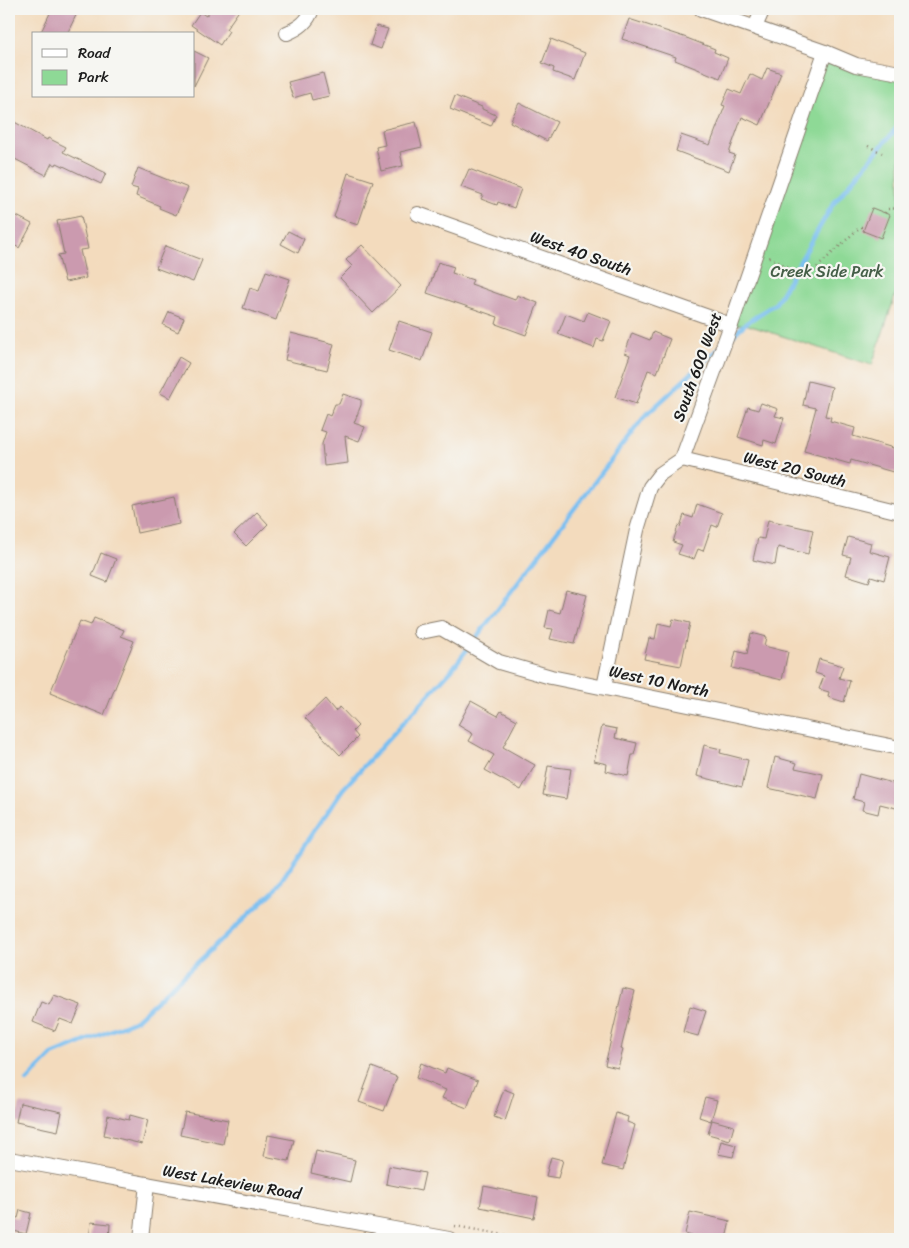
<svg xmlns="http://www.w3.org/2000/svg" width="909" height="1248" font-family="Sriracha,sans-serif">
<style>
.green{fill:#8ed996;stroke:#557a59}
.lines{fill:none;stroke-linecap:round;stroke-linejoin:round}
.stream{stroke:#7abff1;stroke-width:4.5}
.building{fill:#cb9aaf}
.minor-casing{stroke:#887c6c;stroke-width:16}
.path{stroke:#887c6c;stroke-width:2.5;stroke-dasharray:1 4;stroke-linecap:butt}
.minor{stroke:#fff;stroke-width:14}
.labels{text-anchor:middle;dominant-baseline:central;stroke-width:4.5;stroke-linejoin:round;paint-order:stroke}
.street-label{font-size:16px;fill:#1c1c1c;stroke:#f6f6f2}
.park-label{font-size:16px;fill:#445e47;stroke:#f6f6f2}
</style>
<rect width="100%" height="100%" fill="#f6f6f2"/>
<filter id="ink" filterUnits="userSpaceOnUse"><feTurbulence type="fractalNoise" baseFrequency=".02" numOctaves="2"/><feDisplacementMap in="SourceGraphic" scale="10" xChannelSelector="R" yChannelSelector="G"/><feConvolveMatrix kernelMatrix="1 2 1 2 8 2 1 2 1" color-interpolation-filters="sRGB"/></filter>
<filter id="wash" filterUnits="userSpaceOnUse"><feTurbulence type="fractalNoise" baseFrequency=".0096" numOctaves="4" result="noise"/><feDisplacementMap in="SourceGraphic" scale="20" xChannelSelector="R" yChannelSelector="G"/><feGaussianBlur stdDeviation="1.12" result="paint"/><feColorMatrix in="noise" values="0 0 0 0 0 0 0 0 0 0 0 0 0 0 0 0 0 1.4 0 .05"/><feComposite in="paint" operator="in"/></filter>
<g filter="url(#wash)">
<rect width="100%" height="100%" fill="#f3dbbd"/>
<polygon class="green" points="825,52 900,73 900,281 872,365 745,324 731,325"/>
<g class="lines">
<g class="stream">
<polyline points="733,335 745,324 776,303 833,204 900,124"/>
<polyline points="27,1081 52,1055 136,1020 274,891 343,789 453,668 644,417 718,349"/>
</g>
</g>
<g id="blocks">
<g class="building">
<polygon points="52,9 79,9 67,34 40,34"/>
<polygon points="211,9 240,9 226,29 229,31 220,45 191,25 200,12 206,16"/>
<polygon points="629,19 684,37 715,49 714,52 728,58 720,78 675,60 676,57 622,39"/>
<polygon points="376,26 388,29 381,49 370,45"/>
<polygon points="551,39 585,53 575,80 553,72 554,68 542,63"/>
<polygon points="194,51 208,58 194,86"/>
<polygon points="767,68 781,73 776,86 760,125 742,117 729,153 735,155 729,171 676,151 681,135 710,145 725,106 722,105 729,89 741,94 750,74 762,80"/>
<polygon points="323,73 329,96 312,100 310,93 293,98 288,82"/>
<polygon points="455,96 482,107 482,109 496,115 491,126 450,109"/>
<polygon points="519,103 557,122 547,141 510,122"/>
<polygon points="9,119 47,140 48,138 66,147 63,152 106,173 101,184 57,163 56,165 52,163 46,175 9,156"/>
<polygon points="416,122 422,147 400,152 403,166 381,171 376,147 385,145 382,130"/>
<polygon points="138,168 188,188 176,215 159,208 160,206 136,196 138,189 131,187"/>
<polygon points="469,169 521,189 514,208 498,202 497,205 481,199 483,195 461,187"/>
<polygon points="348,173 373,181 358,225 334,217"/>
<polygon points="872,208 890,215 881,238 863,231"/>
<polygon points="13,214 32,224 19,248 9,242 9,223"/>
<polygon points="81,216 88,249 80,250 86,278 65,282 58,255 64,254 57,221"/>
<polygon points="288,231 304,239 298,253 281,244"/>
<polygon points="362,245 401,286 373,313 340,278 352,266 346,260"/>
<polygon points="165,246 202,260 193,282 156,268"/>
<polygon points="438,262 454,267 452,273 473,280 471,284 515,300 517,295 538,303 526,335 496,324 498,317 427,293"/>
<polygon points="266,271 290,279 276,320 243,308 250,288 259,291"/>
<polygon points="169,312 184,318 178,332 163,325"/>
<polygon points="588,312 611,321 603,341 597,339 594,348 558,334 566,314 584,321"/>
<polygon points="399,321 432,332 422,361 389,350"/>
<polygon points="653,332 670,339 657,373 648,370 636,404 615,397 630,355 625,353 632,333 650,340"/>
<polygon points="291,333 334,344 327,370 285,360"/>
<polygon points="179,357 189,363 170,398 160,393"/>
<polygon points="808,381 832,387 825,416 831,417 830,421 855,428 853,436 900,450 900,474 851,460 850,464 804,451 816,408 803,405"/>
<polygon points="343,394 361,400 361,405 354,423 365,427 359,441 345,436 348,463 324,466 322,444 326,432 320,430 326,414 330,416 335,404 339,404"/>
<polygon points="761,403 778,409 775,416 784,418 776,444 764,440 763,445 738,437 748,407 758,410"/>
<polygon points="174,497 179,524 137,533 132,506"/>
<polygon points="697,504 722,513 717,527 712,525 703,551 698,549 694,559 678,554 682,545 673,542 678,526 680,527 684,515 693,518"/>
<polygon points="257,512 268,524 246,546 234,534"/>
<polygon points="768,520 813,530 808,554 778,547 775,565 753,560 758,538 764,539"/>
<polygon points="848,537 871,543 869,551 890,557 884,580 871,576 869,582 846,575 851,557 843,555"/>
<polygon points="101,553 116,559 107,582 92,576"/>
<polygon points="566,590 587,595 574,644 550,639 553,629 545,628 549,610 560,613"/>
<polygon points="94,618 124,630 121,636 134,641 104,715 50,693 80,621 91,625"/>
<polygon points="673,619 690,623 681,666 644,659 649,638 655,639 658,623 671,626"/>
<polygon points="751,633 766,637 764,646 788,652 782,680 732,668 736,651 747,654"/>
<polygon points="819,659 843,666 839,678 850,681 844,702 828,697 829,692 819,689 824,676 815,673"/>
<polygon points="325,699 335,711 340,707 358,726 353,731 358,737 340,755 305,718"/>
<polygon points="471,701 498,716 501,711 517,720 503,747 535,765 521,790 485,770 494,755 469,741 473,734 458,725"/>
<polygon points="602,726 617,729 615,738 637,743 634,755 632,755 628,776 606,771 607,764 594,761"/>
<polygon points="704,745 721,749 720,753 748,760 742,787 697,776"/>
<polygon points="775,757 797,763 795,768 823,774 817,799 768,788"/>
<polygon points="548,766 571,769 566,799 543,795"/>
<polygon points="859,774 900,785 900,809 880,804 878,814 862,810 864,802 853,799"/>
<polygon points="623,988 635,991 621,1049 623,1050 618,1068 605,1065"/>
<polygon points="54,995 81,1005 73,1024 60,1019 55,1031 33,1022 41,1002 49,1005"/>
<polygon points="690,1006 706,1011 698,1036 683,1032"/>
<polygon points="421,1063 445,1073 447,1068 478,1080 467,1108 442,1098 446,1090 416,1078"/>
<polygon points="372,1067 397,1077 384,1111 359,1102"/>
<polygon points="504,1089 514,1093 505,1121 494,1117"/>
<polygon points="705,1097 717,1100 711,1121 699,1117"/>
<polygon points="20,1103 62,1112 58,1131 16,1122"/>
<polygon points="185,1112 228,1120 223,1144 180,1135"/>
<polygon points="616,1113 628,1117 627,1122 635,1125 623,1170 602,1165"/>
<polygon points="108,1115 129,1120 130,1115 148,1120 142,1144 104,1135"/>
<polygon points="712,1120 734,1126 730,1140 708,1134"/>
<polygon points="268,1135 294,1140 289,1161 264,1156"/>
<polygon points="721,1141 736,1145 733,1157 718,1154"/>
<polygon points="316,1151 355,1160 350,1182 311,1173"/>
<polygon points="551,1157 563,1160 558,1178 546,1176"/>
<polygon points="389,1166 425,1173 421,1191 386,1184"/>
<polygon points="484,1186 538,1197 534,1218 480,1207"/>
<polygon points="20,1210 31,1213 26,1234 9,1230 9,1216 18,1218"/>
<polygon points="690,1212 730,1221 726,1239 703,1239 685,1234"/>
<polygon points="91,1222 110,1224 109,1239 89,1239"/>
</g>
</g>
</g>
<g filter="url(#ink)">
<use href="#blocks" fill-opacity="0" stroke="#887c6c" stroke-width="1"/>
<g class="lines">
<g class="minor-casing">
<g id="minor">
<polyline points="701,9 825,52 856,65 900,73"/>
<polyline points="755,27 763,9"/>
<path d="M287,33C299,28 308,22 312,9"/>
<polyline points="418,214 731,325"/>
<polyline points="682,459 900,512"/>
<polyline points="421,632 441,628 499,662 551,677 900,748"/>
<polyline points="604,687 637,530 650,487 660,474 682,459 731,325 825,52"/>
<polyline points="9,1159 449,1239"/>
<polyline points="141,1239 147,1184"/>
</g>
</g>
<g class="path">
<polyline points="868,146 882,153"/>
<polyline points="885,213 888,209 900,208"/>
<polyline points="769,257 800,273 805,275 810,274 860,227 865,227"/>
<polyline points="455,1226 527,1239"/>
</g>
<use href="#minor" class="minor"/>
</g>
</g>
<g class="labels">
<g class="street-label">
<text transform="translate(581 253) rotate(19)">West 40 South</text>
<text transform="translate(697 367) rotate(-70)">South 600 West</text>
<text transform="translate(795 469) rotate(14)">West 20 South</text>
<text transform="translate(659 681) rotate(12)">West 10 North</text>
<text transform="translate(232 1182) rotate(10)">West Lakeview Road</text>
</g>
<g class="park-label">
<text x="827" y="271">Creek Side Park</text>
</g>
</g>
<rect width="909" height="1248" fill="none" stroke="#f6f6f2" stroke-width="30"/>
<rect x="32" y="32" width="162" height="65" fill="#f6f6f2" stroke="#9f9f9c"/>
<rect x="42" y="49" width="25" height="8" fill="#ffffff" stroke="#9f9f9c"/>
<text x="78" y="58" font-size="15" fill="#1c1c1c">Road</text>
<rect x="42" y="70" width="25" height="15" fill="#8ed996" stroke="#9f9f9c"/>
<text x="78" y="82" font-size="15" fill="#1c1c1c">Park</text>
</svg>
